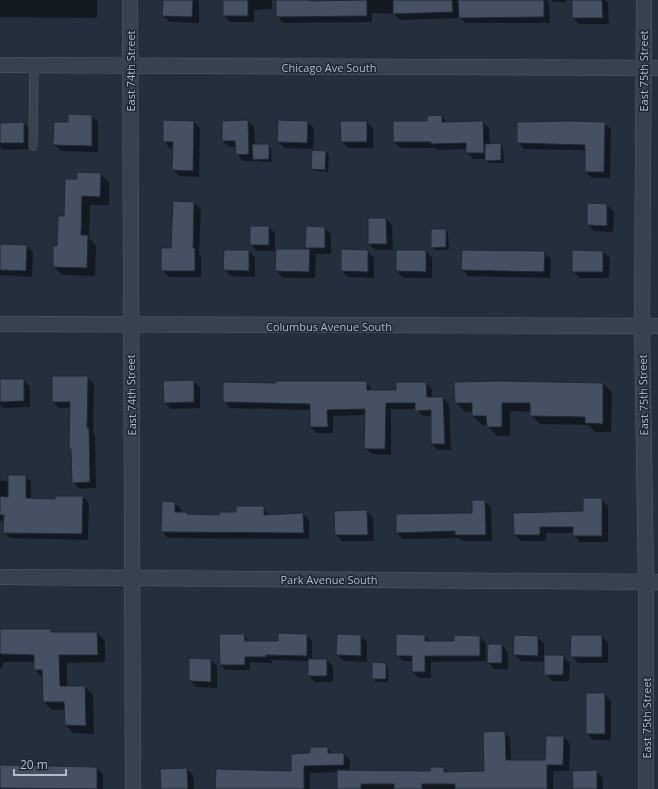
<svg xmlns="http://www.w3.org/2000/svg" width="658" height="789" font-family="'Open Sans',sans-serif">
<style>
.shadow{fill:#0007}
.building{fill:#455162;stroke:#1f2835}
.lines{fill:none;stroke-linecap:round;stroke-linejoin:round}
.service-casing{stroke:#565f6c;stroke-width:9}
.minor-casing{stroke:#565f6c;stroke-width:16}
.service{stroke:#38414e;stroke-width:8}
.minor{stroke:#38414e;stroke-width:15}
.labels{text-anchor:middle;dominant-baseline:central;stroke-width:3;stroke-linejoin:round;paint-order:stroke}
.street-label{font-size:11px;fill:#b4bcc9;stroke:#1d2633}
</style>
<rect width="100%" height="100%" fill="#242f3e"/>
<g class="shadow">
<polygon points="0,0 97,0 97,18 0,17"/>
<polygon points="164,0 197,0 199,2 199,23 170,22 163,16"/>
<polygon points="224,0 272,0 272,9 254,10 254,22 230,22 224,16"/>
<polygon points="277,0 342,2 342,0 547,0 549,3 550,23 466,23 460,18 400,20 394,14 372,13 372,22 283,23 277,16"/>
<polygon points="552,0 566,0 566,2 554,2"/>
<polygon points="573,0 605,0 608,3 609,24 579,24 573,18"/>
<polygon points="92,116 98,122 98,152 61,151 54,145 69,123"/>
<polygon points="441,116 448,123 483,122 489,128 490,145 500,144 503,147 504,163 489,163 486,159 474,159 467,153 467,149 438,150 436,148 401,148 394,142 428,122"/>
<polygon points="248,121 254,127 255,145 268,145 271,148 272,162 243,161 237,154 236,147 229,147 223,141"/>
<polygon points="194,122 200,128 199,177 180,176 173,170 174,148 170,148 164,141"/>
<polygon points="307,122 314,128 313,149 285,148 278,142"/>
<polygon points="366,122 373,128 373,148 348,148 342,142"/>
<polygon points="23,123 30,129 30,149 3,150 0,147 0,124"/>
<polygon points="604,123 611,129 610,178 592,178 586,172 586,150 524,149 518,142"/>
<polygon points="326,152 329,155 328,172 315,171 312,168"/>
<polygon points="100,174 109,182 109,205 90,205 89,238 96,245 95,276 62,275 54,267 65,217 78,180"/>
<polygon points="174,202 194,203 201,209 199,254 201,256 201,277 169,277 162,270 172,249"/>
<polygon points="588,204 607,205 614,211 613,232 594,231 588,225"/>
<polygon points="386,219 392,225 393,250 375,250 369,244"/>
<polygon points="269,227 275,233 275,250 309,250 306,247 325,228 331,234 331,254 313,254 316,256 315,278 283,278 276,271 277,251 257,251 251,245"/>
<polygon points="445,230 448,233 449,250 435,250 432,247"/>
<polygon points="0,245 26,246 33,252 32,277 0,275"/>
<polygon points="249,251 255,258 255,277 231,276 224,270"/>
<polygon points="367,251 374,257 374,278 348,277 342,271"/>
<polygon points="397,251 426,251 432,258 432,278 403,278 397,271"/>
<polygon points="573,251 603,252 610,258 609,278 580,278 573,271"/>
<polygon points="544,252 551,259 550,278 468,276 462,269"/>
<polygon points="87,377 94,384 93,433 95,435 96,488 79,489 73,482 72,450 70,448 70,408 59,408 53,402"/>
<polygon points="0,380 24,380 30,386 30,407 3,408 0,405"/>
<polygon points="193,381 200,387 200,408 171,409 165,402"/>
<polygon points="366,382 373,391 397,391 426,383 432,389 432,398 443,398 449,404 451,450 438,450 432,444 432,416 423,416 416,409 391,409 391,455 372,454 365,448 366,415 333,416 333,433 317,433 311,427 311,410 230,408 224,401 224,383"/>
<polygon points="455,383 603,384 612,392 611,432 595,432 588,425 540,424 531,415 531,412 510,411 510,436 497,436 488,427 488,425 482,425 473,416 473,412 465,412 456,403"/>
<polygon points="25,476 31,482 31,499 56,500 83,497 89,503 88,540 10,538 4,532 4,521 0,521 0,481 9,481"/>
<polygon points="601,499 608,506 608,542 580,542 574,535 574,533 546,533 546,541 521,541 515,535 584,512"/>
<polygon points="485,501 491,508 492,541 463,541 459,538 403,539 397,533 473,514"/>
<polygon points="175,503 181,509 181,513 189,515 220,516 263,507 269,515 303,514 309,520 309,539 168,538 162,532"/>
<polygon points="367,511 373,518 374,541 342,541 336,535"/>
<polygon points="0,630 51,630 53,633 97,633 105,641 105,662 67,663 67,687 85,687 93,695 94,734 73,733 66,725 65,710 52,710 44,702 42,678 35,670 35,662 3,662 2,668 0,668"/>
<polygon points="244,635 250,642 279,642 306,635 312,641 312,660 327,660 333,666 333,682 315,682 309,676 309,661 272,660 272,663 250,662 250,670 226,670 221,665"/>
<polygon points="361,636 367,642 367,662 344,661 337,655"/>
<polygon points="425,636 431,642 455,642 455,636 480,637 486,643 486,661 431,662 431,678 419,678 413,672 413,661 403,661 397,655"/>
<polygon points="602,636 608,643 608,663 578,663 572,656"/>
<polygon points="537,637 544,643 544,656 563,656 570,663 569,681 552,681 545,674 545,662 521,661 514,655"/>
<polygon points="502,645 508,652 508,669 494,669 488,662"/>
<polygon points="211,660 217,666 217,688 196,687 190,681"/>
<polygon points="385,664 388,667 388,682 376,682 373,679"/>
<polygon points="605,694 611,701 611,740 593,740 587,734"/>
<polygon points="504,732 510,738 511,761 546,761 564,737 570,744 569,771 553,771 553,789 338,789 338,772 310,773 310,789 216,789 292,772 311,754 327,748 334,754 344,754 350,760 350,771 431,772 444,768 448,773 486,772"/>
<polygon points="0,766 97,768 103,774 103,789 0,789"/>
<polygon points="187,769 193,775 194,789 162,789"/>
<polygon points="596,771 603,778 603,789 574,789"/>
</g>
<g class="building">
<polygon points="163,0 193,0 192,17 162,16"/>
<rect x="223" y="0" width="25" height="16"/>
<polygon points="276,0 309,0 310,1 367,0 367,16 276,17"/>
<polygon points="393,0 452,0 453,12 393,14"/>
<polygon points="458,0 544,0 544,17 459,18"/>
<polygon points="572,0 602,0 603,18 572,18"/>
<polygon points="68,114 92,115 92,146 53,145 54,122 68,122"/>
<polygon points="442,115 442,122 483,121 484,153 466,153 466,143 431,144 431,142 393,142 393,121 427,121 427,116"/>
<polygon points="163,120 194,121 193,171 172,170 173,142 163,142"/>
<polygon points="248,120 249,154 236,155 235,141 222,141 222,121"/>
<polygon points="278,120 308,121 307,143 277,142"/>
<polygon points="340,121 367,121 367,142 341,142"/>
<polygon points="571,121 605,122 604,172 585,172 585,145 517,143 517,122"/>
<polygon points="24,122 24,143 0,143 0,123"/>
<polygon points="501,143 501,160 485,161 485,144"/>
<polygon points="252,144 269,144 269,159 253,160"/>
<polygon points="312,150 326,151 325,170 311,169"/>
<polygon points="77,172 101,173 100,197 82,196 81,235 88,235 87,268 53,267 53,246 57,246 58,216 64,216 65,179 77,179"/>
<polygon points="173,201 194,202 193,248 195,248 195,271 161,271 161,248 171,248"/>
<polygon points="587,203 607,204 607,226 587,225"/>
<polygon points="368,218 386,218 387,244 368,244"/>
<rect x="250" y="226" width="19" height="19"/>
<polygon points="306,226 325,227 325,248 305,248"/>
<polygon points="431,229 446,229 446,247 431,248"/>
<polygon points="0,244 27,245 26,271 0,270"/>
<polygon points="276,249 310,249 309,272 275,271"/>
<polygon points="341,249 368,250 368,272 341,271"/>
<polygon points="224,250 249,250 249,271 223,270"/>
<polygon points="396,250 426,250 426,272 396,271"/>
<polygon points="462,250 545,251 544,272 461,270"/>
<polygon points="572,250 603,251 603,272 572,272"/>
<polygon points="52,376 88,376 87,428 89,428 90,482 72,483 71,449 69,449 70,402 52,402"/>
<polygon points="0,379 24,379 24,401 0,402"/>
<polygon points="194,380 194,402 164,403 163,381"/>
<polygon points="276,381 367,381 367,390 396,390 396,382 426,382 427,397 443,397 445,444 431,444 431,410 415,411 415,403 386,403 385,449 364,449 365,409 327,410 328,427 310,427 310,404 223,402 223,382 276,383"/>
<polygon points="501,381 603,383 603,424 585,423 585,417 530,416 530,403 502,403 502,427 487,427 486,416 472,416 472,403 455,403 454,382"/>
<polygon points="8,475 26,475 26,498 55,499 55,496 83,496 82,534 3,533 4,515 0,515 0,496 8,497"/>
<polygon points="583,498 602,498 602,536 573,536 573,527 540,527 540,535 514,535 513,513 583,511"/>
<polygon points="472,500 485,500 486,535 455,535 455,531 396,533 396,514 472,513"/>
<polygon points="162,501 175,502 175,512 187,512 187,514 219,515 219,512 236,512 236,506 264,506 264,515 303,513 304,533 161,532"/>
<polygon points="367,510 368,535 335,535 334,511"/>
<polygon points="0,629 51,629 51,632 97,632 98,655 59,655 60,686 85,686 86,726 65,725 64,702 43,702 42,670 34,670 34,655 0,654"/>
<polygon points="278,633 307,634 307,656 266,655 266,657 245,657 245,665 220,665 219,634 244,634 245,641 278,641"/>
<polygon points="337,634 361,635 361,656 336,655"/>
<polygon points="396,634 425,635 425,641 454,641 454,635 480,636 480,656 425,656 425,672 412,672 412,656 396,656"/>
<polygon points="514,635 538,636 538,656 513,655"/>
<polygon points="571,635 602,635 602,657 570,657"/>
<polygon points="488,644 502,644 502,663 487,663"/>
<polygon points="544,655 564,655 563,675 544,675"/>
<polygon points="189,658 211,659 211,682 189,681"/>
<rect x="308" y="659" width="19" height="17"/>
<polygon points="372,662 386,663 386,679 372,679"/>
<rect x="586" y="693" width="19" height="41"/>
<polygon points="505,731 506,760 545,760 546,736 564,736 563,765 547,765 547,789 455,789 455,784 422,784 422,789 394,789 394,784 361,784 361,789 337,789 337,770 430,771 431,767 444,767 444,772 484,771 483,732"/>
<polygon points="310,747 328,747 328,753 344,753 344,765 304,766 304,789 215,789 216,769 291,771 291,754 310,753"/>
<polygon points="0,765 97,767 97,789 0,788"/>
<polygon points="187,768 188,789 161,789 160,769"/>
<polygon points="597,770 597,789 573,789 572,771"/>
</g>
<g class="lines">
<g class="service-casing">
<polyline id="service" points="33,146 34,66"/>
</g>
<g class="minor-casing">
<g id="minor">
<polyline points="130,0 133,789"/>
<polyline points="644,0 642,326 646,581 646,789"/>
<polyline points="0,65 658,68"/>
<polyline points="0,324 658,326"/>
<polyline points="0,577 658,582"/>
</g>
</g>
<use href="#service" class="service"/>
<use href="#minor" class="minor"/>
</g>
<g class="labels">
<g class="street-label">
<text x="329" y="67">Chicago Ave South</text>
<text transform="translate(130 71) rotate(-90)">East 74th Street</text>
<text transform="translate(643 71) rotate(-90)">East 75th Street</text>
<text x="329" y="326">Columbus Avenue South</text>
<text transform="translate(131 395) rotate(-91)">East 74th Street</text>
<text transform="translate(643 395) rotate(-91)">East 75th Street</text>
<text x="329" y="579">Park Avenue South</text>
<text transform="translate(646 718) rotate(-90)">East 75th Street</text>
</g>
</g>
<path d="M14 769v6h52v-6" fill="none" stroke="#b4bcc9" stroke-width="2"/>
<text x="20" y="769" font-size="12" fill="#b4bcc9" stroke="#1d2633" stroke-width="3" paint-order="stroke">20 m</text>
</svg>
